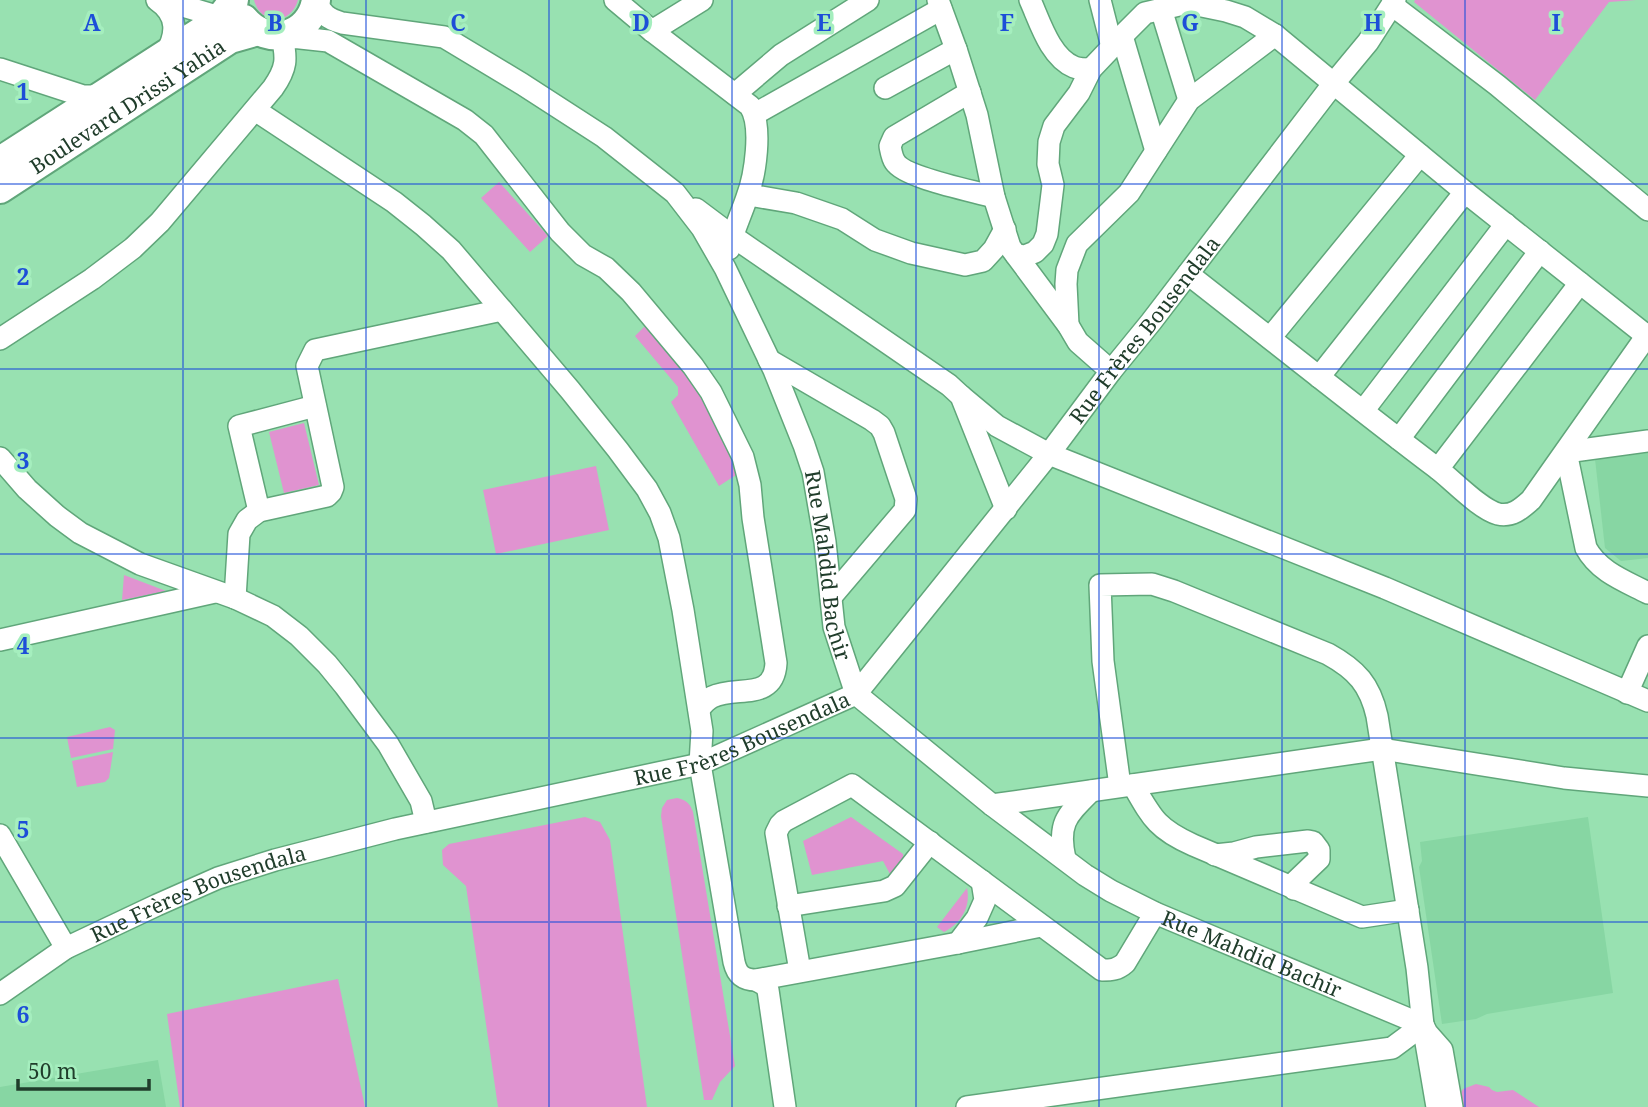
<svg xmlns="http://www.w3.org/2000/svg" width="1648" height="1107" font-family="'Noto Serif',serif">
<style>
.built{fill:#87d6a3}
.green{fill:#e093d0}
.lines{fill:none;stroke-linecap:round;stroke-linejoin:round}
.minor-casing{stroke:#60a67a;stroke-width:24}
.major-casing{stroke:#60a67a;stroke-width:32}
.minor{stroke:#fff;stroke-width:21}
.major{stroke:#fff;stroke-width:28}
.grid{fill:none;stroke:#1d4ed8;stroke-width:2;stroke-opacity:0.55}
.labels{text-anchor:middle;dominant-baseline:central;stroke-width:7;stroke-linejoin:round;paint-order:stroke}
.street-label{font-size:21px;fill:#203d2b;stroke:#a5eebe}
.grid-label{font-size:23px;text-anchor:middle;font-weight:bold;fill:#1d4ed8;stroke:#a5eebe;stroke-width:7;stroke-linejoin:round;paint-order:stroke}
</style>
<rect width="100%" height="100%" fill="#98e1b1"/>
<g class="built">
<polygon points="1648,453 1648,558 1621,561 1605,548 1595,459"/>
<polygon points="1588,817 1613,993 1487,1014 1476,1019 1442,1024 1419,867 1422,861 1420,842"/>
<polygon points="158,1060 166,1107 0,1107 0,1087"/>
</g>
<g class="green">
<path d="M254,0H298C291,25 261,26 254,0Z"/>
<polygon points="1415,0 1636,0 1609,2 1535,100 1414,2"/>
<polygon points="499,182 548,236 530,252 481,198"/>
<path d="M645,326C662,346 680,364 695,385C714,412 726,444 736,475L719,486L671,402L678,395V387L635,336Z"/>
<polygon points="304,423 319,485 284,493 269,432"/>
<polygon points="596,466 609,530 496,554 483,490"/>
<polygon points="124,575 166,591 122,600"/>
<polygon points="110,727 115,730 113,749 71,758 67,737"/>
<polygon points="113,752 109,778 105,782 77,787 72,761"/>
<path d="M677,798C686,800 690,803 693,812L735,1066L720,1082L712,1100H704L661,816L662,808L667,800Z"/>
<polygon points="585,817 600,822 610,840 647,1107 498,1107 466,886 443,865 442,850 449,844"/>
<polygon points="851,817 903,854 904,865 890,874 883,861 812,875 803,841"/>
<path d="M967,888C971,907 961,923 944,932L937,927Z"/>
<polygon points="338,979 365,1107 180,1107 167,1014"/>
<polygon points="1476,1084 1489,1087 1492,1090 1497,1092 1513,1090 1539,1107 1463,1107 1461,1093 1463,1089"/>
</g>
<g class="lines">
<g class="minor-casing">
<g id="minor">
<path d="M157,0C179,15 177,35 165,55"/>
<polyline points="162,0 230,20"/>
<path id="s1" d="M316,0C321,14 328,19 342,23L444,37L522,84L604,137L675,193L702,228L725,268L774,370L804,445L813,472L825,542L834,627L856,694L992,805L1085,875L1111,891L1155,913L1423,1025L1427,1033L1442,1050L1452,1107"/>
<path d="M615,0L652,31L750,106C763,126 755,176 747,197C741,215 733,231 729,249"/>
<polyline points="938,0 956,49 977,115 994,197 1010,247 1068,325 1078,342 1111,371"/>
<path d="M1030,0C1040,22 1050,57 1074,67C1079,69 1085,69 1091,69"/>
<polyline points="1100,0 1111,43"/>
<polyline points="1392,5 1497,85 1648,210"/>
<polyline points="1161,9 1189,100"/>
<polyline points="652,31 702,0"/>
<polyline points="1122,36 1156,151"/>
<polyline points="0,69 83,96 93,96 105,92"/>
<polyline points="885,88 956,49"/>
<path d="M970,92L894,137L890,146C891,151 892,158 895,162C905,178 974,191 994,197"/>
<polyline points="735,94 781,55 868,0"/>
<path d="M255,110L394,202L423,225L451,250L570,390L618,450L647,489L660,513L669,538L683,610L702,731L700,764L734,962C737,975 743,980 756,980L958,943L1041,926"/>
<polyline points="755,114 941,9"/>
<polyline points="749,195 796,203 842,219 875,240 911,253 965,265 983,261 994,249 1005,229"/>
<polyline points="696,209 732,236 949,385 961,396 1006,509"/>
<polyline points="1016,255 1025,256 1035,252 1043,244 1047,234 1053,185 1048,164 1049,142 1054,126 1079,93 1091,69 1111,48 1111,43 1122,36 1145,13 1179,5 1197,5 1226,11 1245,17 1275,35 1465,192 1647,336"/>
<path d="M1188,274C1270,338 1351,403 1434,466C1451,478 1479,509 1498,514C1512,517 1521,509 1531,500L1648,334"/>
<polyline points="1068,325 1066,284 1067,270 1077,244 1129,193 1189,100 1275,35"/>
<polyline points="1270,338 1420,155"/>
<path d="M0,339L92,279L133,248L160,222L273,88C287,68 287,59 282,36L328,41L465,120L484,135L560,232L583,255L606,268L631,292L693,366L711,392L743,457L750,485L753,518L776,663C774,702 736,685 712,697C706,700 703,704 699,709"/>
<polyline points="769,360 872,420 880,426 884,433 906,499 905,510 831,597"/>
<polyline points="1319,377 1465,192"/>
<polyline points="961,396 997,426 1049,454 1385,588 1648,701"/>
<polyline points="1363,411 1506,224"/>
<polyline points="1399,439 1540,251"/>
<path d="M1648,441L1566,452L1586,548C1599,572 1625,581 1648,593"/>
<polyline points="0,458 27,489 57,516 80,533 140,564 235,598 273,616 299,636 327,664 345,686 388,744 421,801 426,822"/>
<polyline points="1438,469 1580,283"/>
<polyline points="259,511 239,426 315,406"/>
<polyline points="235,598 239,534 247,520 259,511 327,496 331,492 333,487 307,366 315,350 502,310"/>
<polyline points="0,640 215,592"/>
<polyline points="1627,693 1648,646"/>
<path d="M1133,785C1152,818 1157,829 1193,845L1362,917L1408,910"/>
<path d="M1120,786L1103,661L1100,585L1152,584L1174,591L1328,654C1357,670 1370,685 1377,716L1417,968L1423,1025L1437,1107"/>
<polyline points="992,805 1382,749 1564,778 1648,786"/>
<polyline points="0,835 66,948"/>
<polyline points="1215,855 1234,853 1256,847 1308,841 1313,842 1319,850 1319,859 1296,881 1294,889"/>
<path d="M1065,859C1057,823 1067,815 1091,791"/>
<polyline points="788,906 884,891 895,886 930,842"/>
<polyline points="958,943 977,918 985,900 982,881"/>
<path d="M800,971L776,833L780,825L784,821L852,785L1102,970C1111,970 1117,970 1125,963L1155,913"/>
<polyline points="756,980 765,985 768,990 785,1107"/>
<path id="s2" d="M0,994L66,948L157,905L218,878L275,860L395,829L700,764L856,694L1049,454L1111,371L1151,322L1334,83L1368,42L1395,0"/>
<polyline points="967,1107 1392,1048 1423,1025"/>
</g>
</g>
<g class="major-casing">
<g id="major">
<path d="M244,19C268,48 310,37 316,0"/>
<polyline points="0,161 211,25 220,18 234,0"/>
<path id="s3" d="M0,189L230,39L258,31"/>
</g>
</g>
<use href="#minor" class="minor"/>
<use href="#major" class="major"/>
</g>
<path class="grid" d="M183,0V1107M366,0V1107M549,0V1107M732,0V1107M916,0V1107M1099,0V1107M1282,0V1107M1465,0V1107M0,184H1648M0,369H1648M0,554H1648M0,738H1648M0,922H1648"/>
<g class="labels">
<g class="street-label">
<text stroke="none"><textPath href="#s3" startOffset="152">Boulevard Drissi Yahia</textPath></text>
<text stroke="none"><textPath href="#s2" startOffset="1379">Rue Frères Bousendala</textPath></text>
<text stroke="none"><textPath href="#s1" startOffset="826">Rue Mahdid Bachir</textPath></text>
<text stroke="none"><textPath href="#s2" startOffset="791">Rue Frères Bousendala</textPath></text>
<text stroke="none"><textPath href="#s2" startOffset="224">Rue Frères Bousendala</textPath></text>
<text stroke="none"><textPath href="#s1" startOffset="1435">Rue Mahdid Bachir</textPath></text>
</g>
</g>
<g class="grid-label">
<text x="92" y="31">A</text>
<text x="275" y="31">B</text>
<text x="458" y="31">C</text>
<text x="641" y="31">D</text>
<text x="824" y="31">E</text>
<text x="1007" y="31">F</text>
<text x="1190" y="31">G</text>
<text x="1373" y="31">H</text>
<text x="1556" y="31">I</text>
<text x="23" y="100">1</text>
<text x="23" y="285">2</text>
<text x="23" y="469">3</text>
<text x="23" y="654">4</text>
<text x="23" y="838">5</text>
<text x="23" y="1023">6</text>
</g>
<path d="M18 1079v10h131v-10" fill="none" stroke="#203d2b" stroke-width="3.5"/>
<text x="28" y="1079" font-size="21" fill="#203d2b" stroke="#a5eebe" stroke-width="5" paint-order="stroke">50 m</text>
</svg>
